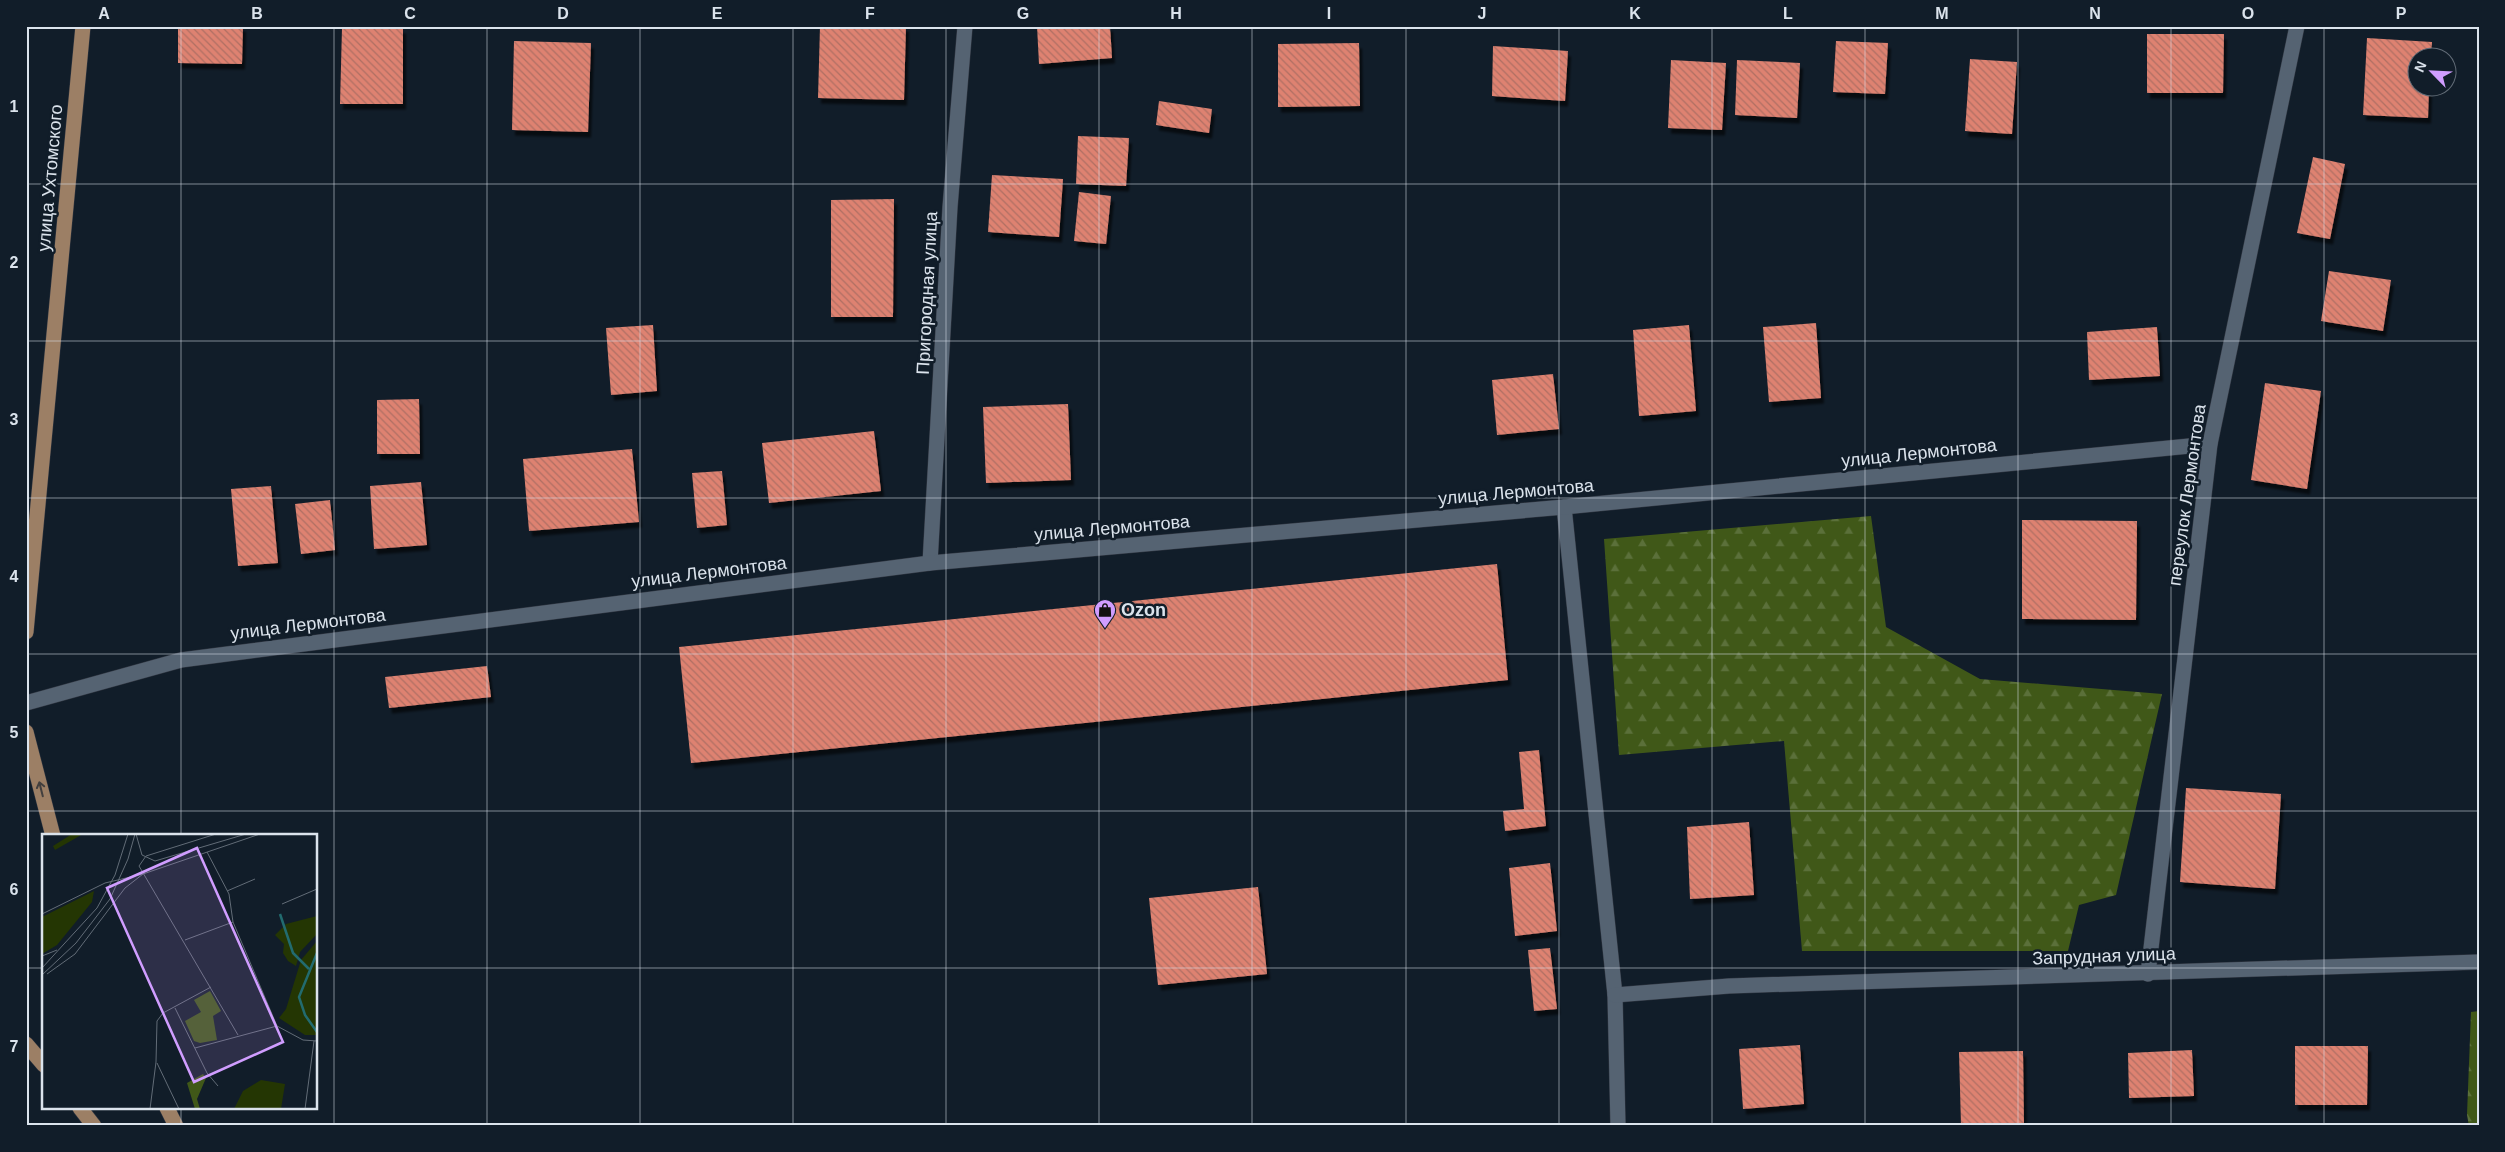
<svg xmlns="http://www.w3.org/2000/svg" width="2505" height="1152" font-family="Arial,sans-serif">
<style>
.forest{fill:url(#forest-firs)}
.building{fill:url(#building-back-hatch);filter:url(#shadow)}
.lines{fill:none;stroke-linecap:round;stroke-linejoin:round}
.minor-casing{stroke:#313742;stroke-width:16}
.major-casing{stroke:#313742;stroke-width:16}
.minor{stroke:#556372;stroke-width:15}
.major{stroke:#9c7f65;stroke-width:15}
.oneway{stroke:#423f3e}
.grid{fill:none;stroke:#dbe3ec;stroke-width:1;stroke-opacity:0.55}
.labels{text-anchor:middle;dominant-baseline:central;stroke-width:5;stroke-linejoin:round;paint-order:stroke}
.street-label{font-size:18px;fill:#dbe3ec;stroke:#111d29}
.poi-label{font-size:18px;font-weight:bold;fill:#dbe3ec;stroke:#111d29;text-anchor:start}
.inset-river{fill:none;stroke:#226b6f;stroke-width:2.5}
.inset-road{fill:none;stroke:#626c77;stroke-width:1}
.view{fill:#d09dff;fill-opacity:0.15;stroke:#d09dff;stroke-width:2.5}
.inset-edge{fill:none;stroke:#dbe3ec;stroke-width:2.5}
.neatline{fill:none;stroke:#dbe3ec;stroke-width:2}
.grid-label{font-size:16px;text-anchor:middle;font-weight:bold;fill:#dbe3ec}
</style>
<defs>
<pattern id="forest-firs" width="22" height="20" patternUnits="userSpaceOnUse" patternTransform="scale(1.25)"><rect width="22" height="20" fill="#405818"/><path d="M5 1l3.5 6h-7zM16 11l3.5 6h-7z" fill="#5b703a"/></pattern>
<pattern id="building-back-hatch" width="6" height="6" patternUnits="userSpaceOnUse" patternTransform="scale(1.25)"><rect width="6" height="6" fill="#de8271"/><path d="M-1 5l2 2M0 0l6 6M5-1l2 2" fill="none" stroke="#af6f64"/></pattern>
<filter id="shadow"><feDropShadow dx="3" dy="5.5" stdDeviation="1" flood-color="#0009"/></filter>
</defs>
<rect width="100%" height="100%" fill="#111d29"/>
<g class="forest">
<polygon points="1871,516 1886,627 1980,679 2162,694 2116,895 2079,905 2068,951 1802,951 1784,741 1619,755 1604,539"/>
<polygon points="2479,1011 2479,1126 2469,1126 2467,1115 2471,1012"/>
</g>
<g class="building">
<polygon points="178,26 243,26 242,64 178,63"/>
<polygon points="820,26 906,26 904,100 818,98"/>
<polygon points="1037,26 1110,26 1112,58 1039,64"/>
<polygon points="342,28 403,28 403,104 340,104"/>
<polygon points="2147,34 2224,34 2223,93 2147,93"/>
<polygon points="2367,38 2432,42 2431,58 2418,58 2418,88 2429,88 2428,118 2363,115"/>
<polygon points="514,41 591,43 588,132 512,130"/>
<polygon points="1836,41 1888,43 1885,94 1833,92"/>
<polygon points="1359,43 1360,106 1278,107 1278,44"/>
<polygon points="1493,46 1568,51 1565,101 1492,96"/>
<polygon points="1970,59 2017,62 2012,134 1965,131"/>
<polygon points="1671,60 1726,63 1722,130 1668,128"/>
<polygon points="1737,60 1800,63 1797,118 1735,115"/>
<polygon points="1159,101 1212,109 1209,133 1156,125"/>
<polygon points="1078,136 1129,138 1126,186 1076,184"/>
<polygon points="2313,157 2345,164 2330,239 2297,233"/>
<polygon points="992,175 1063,179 1059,237 988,232"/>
<polygon points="1079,192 1111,196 1106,244 1074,241"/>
<polygon points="894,199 893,317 831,317 831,200"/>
<polygon points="2329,271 2391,280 2383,331 2321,321"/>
<polygon points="1816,323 1821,398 1769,402 1763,327"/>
<polygon points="653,325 657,391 611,395 606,328"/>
<polygon points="1689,325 1696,411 1639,416 1633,330"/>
<polygon points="2157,327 2160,376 2089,380 2087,332"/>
<polygon points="1553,374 1559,429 1497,435 1492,380"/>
<polygon points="2265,383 2321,391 2307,489 2251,480"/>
<polygon points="419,399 420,454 377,454 377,400"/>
<polygon points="1068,404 1071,480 986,483 983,407"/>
<polygon points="874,431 881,491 769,503 762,443"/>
<polygon points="632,449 639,522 529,531 523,459"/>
<polygon points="722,471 727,525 697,528 692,473"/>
<polygon points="421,482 427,545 374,549 370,486"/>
<polygon points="271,486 278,563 238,566 231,489"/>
<polygon points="330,500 335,550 301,554 295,504"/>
<polygon points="2022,520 2137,521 2136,620 2022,619"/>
<polygon points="1497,564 1508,680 691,763 679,647"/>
<polygon points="487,666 491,697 389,708 385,677"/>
<polygon points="1539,750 1546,826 1505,831 1503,811 1524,809 1519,752"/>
<polygon points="2186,788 2281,794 2275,889 2180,882"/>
<polygon points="1749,822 1754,895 1690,899 1687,827"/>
<polygon points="1550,863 1557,931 1515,936 1509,868"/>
<polygon points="1258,887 1267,974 1158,985 1149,898"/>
<polygon points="1550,948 1557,1009 1534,1011 1528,950"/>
<polygon points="1800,1045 1804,1104 1743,1109 1739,1049"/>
<polygon points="2295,1046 2368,1046 2367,1105 2295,1105"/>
<polygon points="2192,1050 2194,1096 2129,1098 2128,1053"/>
<polygon points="2023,1051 2024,1126 1961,1126 1959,1052"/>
</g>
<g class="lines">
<g class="minor-casing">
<g id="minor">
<polyline points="1564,507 1615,995 1618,1126"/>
<polyline points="930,563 950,207 965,26"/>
<polyline points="26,703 181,660 930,563 1564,507 2210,444"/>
<polyline points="2148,974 2210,444 2297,26"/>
<polyline points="1615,995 1729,986 2479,962"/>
</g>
</g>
<g class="major-casing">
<g id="major">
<polyline points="26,632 83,26"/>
<polyline points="26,732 53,836"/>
<polyline points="26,1044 44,1065"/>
<polyline points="80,1108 94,1126"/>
<polyline points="167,1108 176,1126"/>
</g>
</g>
<use href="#minor" class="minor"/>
<use href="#major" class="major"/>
</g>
<defs><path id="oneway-shaft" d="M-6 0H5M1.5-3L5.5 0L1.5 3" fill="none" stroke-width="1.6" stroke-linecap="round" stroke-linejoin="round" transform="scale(1.25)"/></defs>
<use class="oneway" href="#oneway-shaft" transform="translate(41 789) rotate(-104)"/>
<path class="grid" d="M181,26V836M334,26V1126M487,26V1126M640,26V1126M793,26V1126M946,26V1126M1099,26V1126M1252,26V1126M1406,26V1126M1559,26V1126M1712,26V1126M1865,26V1126M2018,26V1126M2171,26V1126M2324,26V1126M26,184H2479M26,341H2479M26,498H2479M26,654H2479M26,811H2479M26,968H44M316,968H2479M181,1108V1126"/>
<defs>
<g id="shop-pin" transform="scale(1.125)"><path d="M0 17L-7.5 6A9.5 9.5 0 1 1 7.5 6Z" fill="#d09dff" stroke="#111d29"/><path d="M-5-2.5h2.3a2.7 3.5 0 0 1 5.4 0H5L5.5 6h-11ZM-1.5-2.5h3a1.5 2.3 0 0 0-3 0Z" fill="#111"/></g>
</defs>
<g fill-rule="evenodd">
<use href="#shop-pin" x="1105" y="610"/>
</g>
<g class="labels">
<g class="street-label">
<text transform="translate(50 178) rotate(-85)">улица Ухтомского</text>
<text transform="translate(927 293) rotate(-87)">Пригородная улица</text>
<text transform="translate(1919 453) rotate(-6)">улица Лермонтова</text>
<text transform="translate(1516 492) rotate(-5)">улица Лермонтова</text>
<text transform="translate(2187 495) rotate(-82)">переулок Лермонтова</text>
<text transform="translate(1112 528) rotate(-5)">улица Лермонтова</text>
<text transform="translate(709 572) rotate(-7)">улица Лермонтова</text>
<text transform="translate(308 624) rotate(-7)">улица Лермонтова</text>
<text transform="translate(2104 956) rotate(-2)">Запрудная улица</text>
</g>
<g class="poi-label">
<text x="1121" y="610">Ozon</text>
</g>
</g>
<g transform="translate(42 834)">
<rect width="275" height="275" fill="#111d29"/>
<path d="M52,57L50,68L15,111L0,120V83ZM275,107V201H263L237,184L244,175L259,126ZM219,246L243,250L239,275H192L201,257Z" fill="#243603"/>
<path d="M168,157L179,177L171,182L175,206L158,209L152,207L143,187L159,178L152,166ZM161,240L164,244L155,265L158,275H153L145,249Z" fill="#405818"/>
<path d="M30,0H41L13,16L11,12ZM275,82V100L258,118L254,132L246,127L241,119L242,110L233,101L244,90Z" fill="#243603"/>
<path class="inset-river" d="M238,80L251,119L267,135M275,119L257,163L263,181L275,198"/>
<path class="inset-road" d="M94,0L100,21L113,27L204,0M174,0L104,22L97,32L196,201M165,18L187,60L191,88L235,192M185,57L213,45M240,70L275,55M0,80L63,49L101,40L218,0M143,106L191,88M0,122L15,116M0,134L55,74L73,41L86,0M5,140L33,120L83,54L101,40M0,141L34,109L68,65L86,25L93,0M133,174L165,239L176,252M153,214L235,192L261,206L275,207M115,229L137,275M108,275L114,228L115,187L121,179L169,153M263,275L272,207"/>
<path class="view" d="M155,14L241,208L152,248L65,54Z"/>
<rect width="275" height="275" class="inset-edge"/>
</g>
<rect width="2505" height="1152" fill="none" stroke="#111d29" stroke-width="55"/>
<g transform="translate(2432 72) rotate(294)"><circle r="24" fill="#111d29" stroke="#626c77"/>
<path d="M0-4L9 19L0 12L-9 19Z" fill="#d09dff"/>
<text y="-8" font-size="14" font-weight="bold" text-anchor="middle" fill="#dbe3ec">N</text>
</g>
<rect x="28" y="28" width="2450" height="1096" class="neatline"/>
<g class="grid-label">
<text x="104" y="19">A</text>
<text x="257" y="19">B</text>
<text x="410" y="19">C</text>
<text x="563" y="19">D</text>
<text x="717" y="19">E</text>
<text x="870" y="19">F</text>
<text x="1023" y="19">G</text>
<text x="1176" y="19">H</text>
<text x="1329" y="19">I</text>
<text x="1482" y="19">J</text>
<text x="1635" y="19">K</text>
<text x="1788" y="19">L</text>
<text x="1942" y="19">M</text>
<text x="2095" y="19">N</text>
<text x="2248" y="19">O</text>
<text x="2401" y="19">P</text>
<text x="14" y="112">1</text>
<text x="14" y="268">2</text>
<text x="14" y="425">3</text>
<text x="14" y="582">4</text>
<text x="14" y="738">5</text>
<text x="14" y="895">6</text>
<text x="14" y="1052">7</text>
</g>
</svg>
